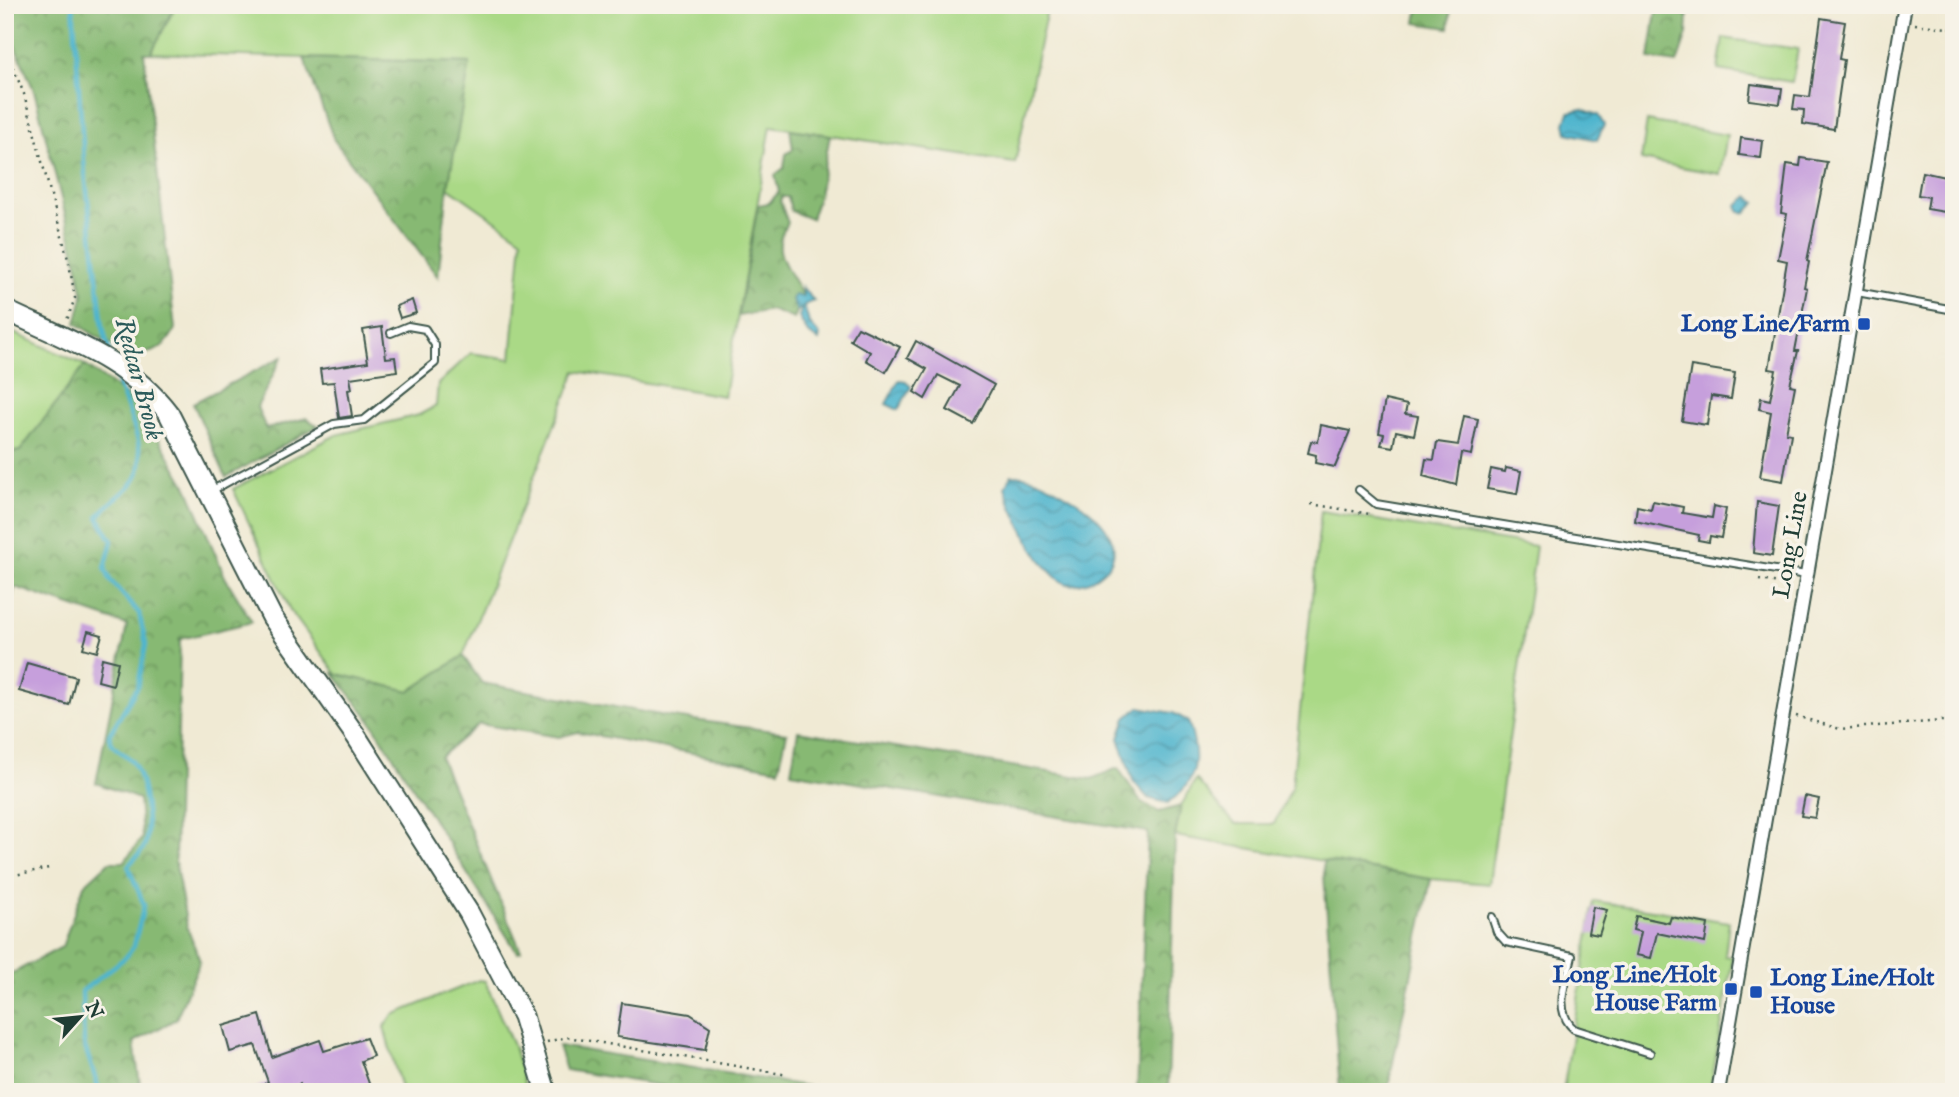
<svg xmlns="http://www.w3.org/2000/svg" width="1959" height="1097" font-family="'IM FELL English',serif">
<style>
.green{fill:#aad986;stroke:#648b5d;stroke-width:2}
.forest{fill:url(#forest-crowns);stroke:#537b54;stroke-width:2}
.water{fill:url(#water-waves);stroke:#387981;stroke-width:2}
.lines{fill:none;stroke-linecap:round;stroke-linejoin:round}
.stream{stroke:#50b5ce;stroke-width:4.5}
.building{fill:#c69fdc}
.service-casing{stroke:#3e574c;stroke-width:10}
.minor-casing{stroke:#3e574c;stroke-width:16}
.primary-casing{stroke:#3e574c;stroke-width:23}
.path{stroke:#3e574c;stroke-width:2.5;stroke-dasharray:2 5;stroke-linecap:butt}
.service{stroke:#fff;stroke-width:6}
.minor{stroke:#fff;stroke-width:12}
.primary{stroke:#fff;stroke-width:19}
.transit-dot{fill:#1a4fb4;stroke:#f7f3e8;stroke-width:2.5}
.labels{text-anchor:middle;dominant-baseline:central;stroke-width:7;stroke-linejoin:round;paint-order:stroke}
.transit-label{font-size:24px;font-weight:bold;fill:#164399;stroke:#f7f3e8;text-anchor:end}
.street-label{font-size:24px;fill:#1f3d34;stroke:#f7f3e8}
.water-label{font-size:26px;font-style:italic;fill:#2b5b5a;stroke:#f7f3e8}
</style>
<defs>
<pattern id="forest-crowns" width="20" height="18" patternUnits="userSpaceOnUse" patternTransform="scale(1.75)"><rect width="20" height="18" fill="#87b973"/><path d="M2 6a3 3 0 1 1 6 0M12 15a3 3 0 1 1 6 0" fill="none" stroke="#6e985f"/></pattern>
<pattern id="water-waves" width="16" height="10" patternUnits="userSpaceOnUse" patternTransform="scale(1.75)"><rect width="16" height="10" fill="#50b5ce"/><path d="M0 5q4-4 8 0t8 0" fill="none" stroke="#4294a8"/></pattern>
</defs>
<rect width="100%" height="100%" fill="#f7f3e8"/>
<filter id="ink" filterUnits="userSpaceOnUse"><feTurbulence type="fractalNoise" baseFrequency=".0143" numOctaves="2"/><feDisplacementMap in="SourceGraphic" scale="14" xChannelSelector="R" yChannelSelector="G"/><feConvolveMatrix kernelMatrix="1 2 1 2 8 2 1 2 1" color-interpolation-filters="sRGB"/></filter>
<filter id="wash" filterUnits="userSpaceOnUse"><feTurbulence type="fractalNoise" baseFrequency=".00686" numOctaves="4" result="noise"/><feDisplacementMap in="SourceGraphic" scale="28" xChannelSelector="R" yChannelSelector="G"/><feGaussianBlur stdDeviation="1.57" result="paint"/><feColorMatrix in="noise" values="0 0 0 0 0 0 0 0 0 0 0 0 0 0 0 0 0 1.4 0 .05"/><feComposite in="paint" operator="in"/></filter>
<g filter="url(#wash)">
<rect width="100%" height="100%" fill="#f0ead4"/>
<g class="green">
<polygon points="176,5 1048,5 1015,163 771,126 724,396 576,371 463,656 369,718 290,610 233,489 336,435 419,415 436,406 438,384 471,353 511,359 522,239 448,187 469,63 151,53"/>
<polygon points="1723,38 1798,49 1792,82 1718,70"/>
<polygon points="1647,121 1727,135 1720,174 1641,160"/>
<polygon points="5,329 85,365 20,451 5,453"/>
<polygon points="1321,511 1536,546 1489,884 1431,879 1175,836 1181,806 1196,779 1235,824 1274,824 1292,787"/>
<polygon points="1594,901 1729,922 1725,956 1733,957 1710,1092 1563,1092"/>
<polygon points="479,980 485,981 515,1050 527,1092 402,1092 384,1027 393,1015"/>
</g>
<g class="forest">
<path d="M7,5H176L151,53H144L175,329C152,377 105,342 76,323L83,297L77,262L34,90L10,35Z"/>
<polygon points="1419,5 1451,5 1449,28 1416,23"/>
<polygon points="1657,5 1677,5 1681,14 1688,16 1687,34 1677,63 1649,59"/>
<polygon points="304,58 470,63 448,187 438,277 334,140"/>
<path d="M790,129L830,135L819,194L811,219L791,211L788,197H782L780,201L788,223C767,252 791,270 803,297L792,300L797,311L794,319L771,310L738,316L758,205L769,203L779,192L775,175L784,168L786,154L793,149Z"/>
<polygon points="282,357 257,407 266,429 306,418 318,426 226,477 193,403"/>
<polygon points="85,365 139,404 188,489 225,577 252,622 180,639 175,861 187,927 200,961 176,1019 134,1042 141,1092 7,1092 5,977 62,947 84,885 109,862 124,862 142,838 139,799 96,783 127,625 15,587 5,624 5,453 20,451"/>
<polygon points="463,656 482,683 666,716 787,733 779,769 578,732 559,737 479,724 440,757 521,951 517,952 369,718 333,673 410,691"/>
<polygon points="798,731 1091,779 1118,768 1140,801 1159,812 1181,806 1175,836 1168,1092 1137,1092 1148,832 791,772"/>
<polygon points="1323,861 1431,879 1387,1092 1340,1092"/>
<polygon points="558,1046 843,1092 701,1092 566,1070"/>
</g>
<g class="water">
<polygon points="1582,109 1598,115 1604,125 1597,140 1567,133 1565,123 1569,112"/>
<polygon points="1749,196 1756,203 1745,213 1740,212 1737,205"/>
<polygon points="802,287 814,301 804,305 809,323 820,335 819,341 807,332 799,317 802,308 797,311 792,300 794,295 803,297"/>
<polygon points="899,380 906,381 911,387 898,410 886,404"/>
<path d="M1011,475C1034,475 1051,486 1071,498C1098,513 1134,549 1099,575C1092,581 1077,586 1068,584C1043,578 1011,510 1005,487Z"/>
<path d="M1139,707L1173,713L1188,721C1200,755 1200,780 1168,803L1148,798L1133,781L1119,738L1126,718Z"/>
</g>
<g class="lines">
<g class="stream">
<polyline points="73,5 85,174 103,327 110,355"/>
<path d="M100,1092L84,1044L82,991L126,957L134,946L144,905L128,866C132,861 139,855 143,849C152,833 144,778 133,763C125,751 111,751 109,735L138,686L146,644L139,613L110,580L105,568L112,541L98,517C108,501 127,494 136,478C151,454 123,401 115,374"/>
</g>
</g>
<g id="blocks">
<g class="building">
<polygon points="1821,18 1845,22 1839,59 1844,60 1834,129 1803,124 1804,110 1793,109 1795,95 1810,97"/>
<polygon points="1751,84 1782,88 1780,104 1749,100"/>
<polygon points="1741,138 1763,141 1761,158 1739,155"/>
<polygon points="1801,158 1827,162 1807,261 1809,262 1804,287 1807,288 1795,351 1798,351 1790,385 1795,386 1786,433 1791,434 1783,481 1760,477 1771,412 1759,409 1761,398 1770,400 1776,370 1769,369 1787,261 1778,259 1787,214 1781,213 1787,164 1800,166"/>
<polygon points="1922,172 1954,179 1951,213 1927,209 1929,197 1918,195"/>
<polygon points="412,300 416,313 400,318 396,306"/>
<polygon points="382,327 386,358 395,357 397,371 350,378 352,389 348,390 352,416 339,418 334,382 322,383 320,369 368,362 363,330"/>
<polygon points="858,327 900,347 886,372 866,360 870,352 850,340"/>
<polygon points="916,341 994,385 973,424 947,410 960,386 938,375 925,399 914,392 927,369 907,358"/>
<polygon points="1691,366 1735,373 1731,399 1711,396 1707,425 1682,421"/>
<polygon points="1385,400 1407,405 1405,414 1418,416 1414,435 1396,431 1393,447 1381,445 1384,434 1379,433"/>
<polygon points="1464,416 1478,419 1471,455 1461,453 1456,485 1423,476 1426,459 1434,460 1437,442 1458,445"/>
<polygon points="1321,425 1350,431 1335,467 1315,463 1316,455 1308,453 1311,441 1318,442"/>
<polygon points="1506,468 1521,471 1517,494 1487,489 1491,469 1505,472"/>
<polygon points="1653,501 1683,507 1682,513 1712,518 1714,506 1726,509 1721,538 1710,536 1709,542 1698,540 1699,535 1635,521 1637,506 1651,509"/>
<polygon points="1757,502 1779,506 1772,556 1753,553"/>
<polygon points="88,631 102,635 97,652 83,648"/>
<polygon points="102,658 118,662 113,685 98,681"/>
<polygon points="27,663 76,677 69,705 19,691"/>
<polygon points="1805,796 1819,799 1815,818 1801,816"/>
<polygon points="1593,907 1607,910 1599,935 1588,933"/>
<polygon points="1636,916 1669,923 1671,917 1708,924 1705,943 1657,933 1651,958 1636,955 1641,932 1633,930"/>
<polygon points="622,1003 690,1014 710,1027 705,1050 617,1037"/>
<polygon points="260,1015 272,1057 320,1040 324,1051 366,1038 373,1056 361,1061 372,1092 302,1092 300,1084 279,1092 247,1092 268,1082 255,1045 230,1052 223,1026"/>
</g>
</g>
</g>
<g filter="url(#ink)">
<use href="#blocks" fill-opacity="0" stroke="#3e574c" stroke-width="2"/>
<g class="lines">
<g class="service-casing">
<g id="service">
<polyline points="1857,292 1954,310"/>
<polyline points="1359,490 1376,504 1806,575"/>
<polyline points="211,491 334,424 364,420 435,363 435,345 425,329 408,326 391,333"/>
<path d="M1492,917L1497,932L1506,942L1572,956C1567,979 1552,1010 1574,1029L1650,1053"/>
</g>
</g>
<g class="minor-casing">
<polyline id="minor" points="1718,1092 1905,5"/>
</g>
<g class="primary-casing">
<path id="primary" d="M5,310C65,339 127,359 169,414L272,617L356,736L469,913L523,1016L546,1092"/>
</g>
<g class="path">
<polyline points="1915,24 1954,29"/>
<polyline points="5,48 24,94 69,263 75,298 67,320"/>
<polyline points="1311,504 1370,514"/>
<polyline points="1759,580 1787,584"/>
<polyline points="1796,716 1840,729 1954,720"/>
<polyline points="5,877 49,868"/>
<polyline points="547,1042 567,1037 788,1075"/>
</g>
<use href="#service" class="service"/>
<use href="#minor" class="minor"/>
<use href="#primary" class="primary"/>
</g>
</g>
<g class="transit-dot">
<rect x="1857" y="317" width="14" height="14" rx="3.5"/>
<rect x="1724" y="982" width="14" height="14" rx="3.5"/>
<rect x="1749" y="985" width="14" height="14" rx="3.5"/>
</g>
<g class="labels">
<g class="transit-label">
<text x="1850" y="324">Long Line/Farm</text>
<text x="1717" y="975">Long Line/Holt<tspan x="1717" dy="28">House Farm</tspan></text>
<text x="1770" y="978" text-anchor="start">Long Line/Holt<tspan x="1770" dy="28">House</tspan></text>
</g>
<g class="street-label">
<text transform="translate(1791 545) rotate(-80)">Long Line</text>
</g>
<g class="water-label">
<text transform="translate(139 379) rotate(75)">Redcar Brook</text>
</g>
</g>
<rect width="1959" height="1097" fill="none" stroke="#f7f3e8" stroke-width="28"/>
<g transform="translate(80 1017) rotate(63)" stroke="#f7f3e8" stroke-width="5" paint-order="stroke">
<path d="M0-5L12 26L0 18L-12 26Z" fill="#1f3d34"/>
<text y="-10" font-size="19" font-weight="bold" text-anchor="middle" fill="#1f3d34">N</text>
</g>
</svg>
